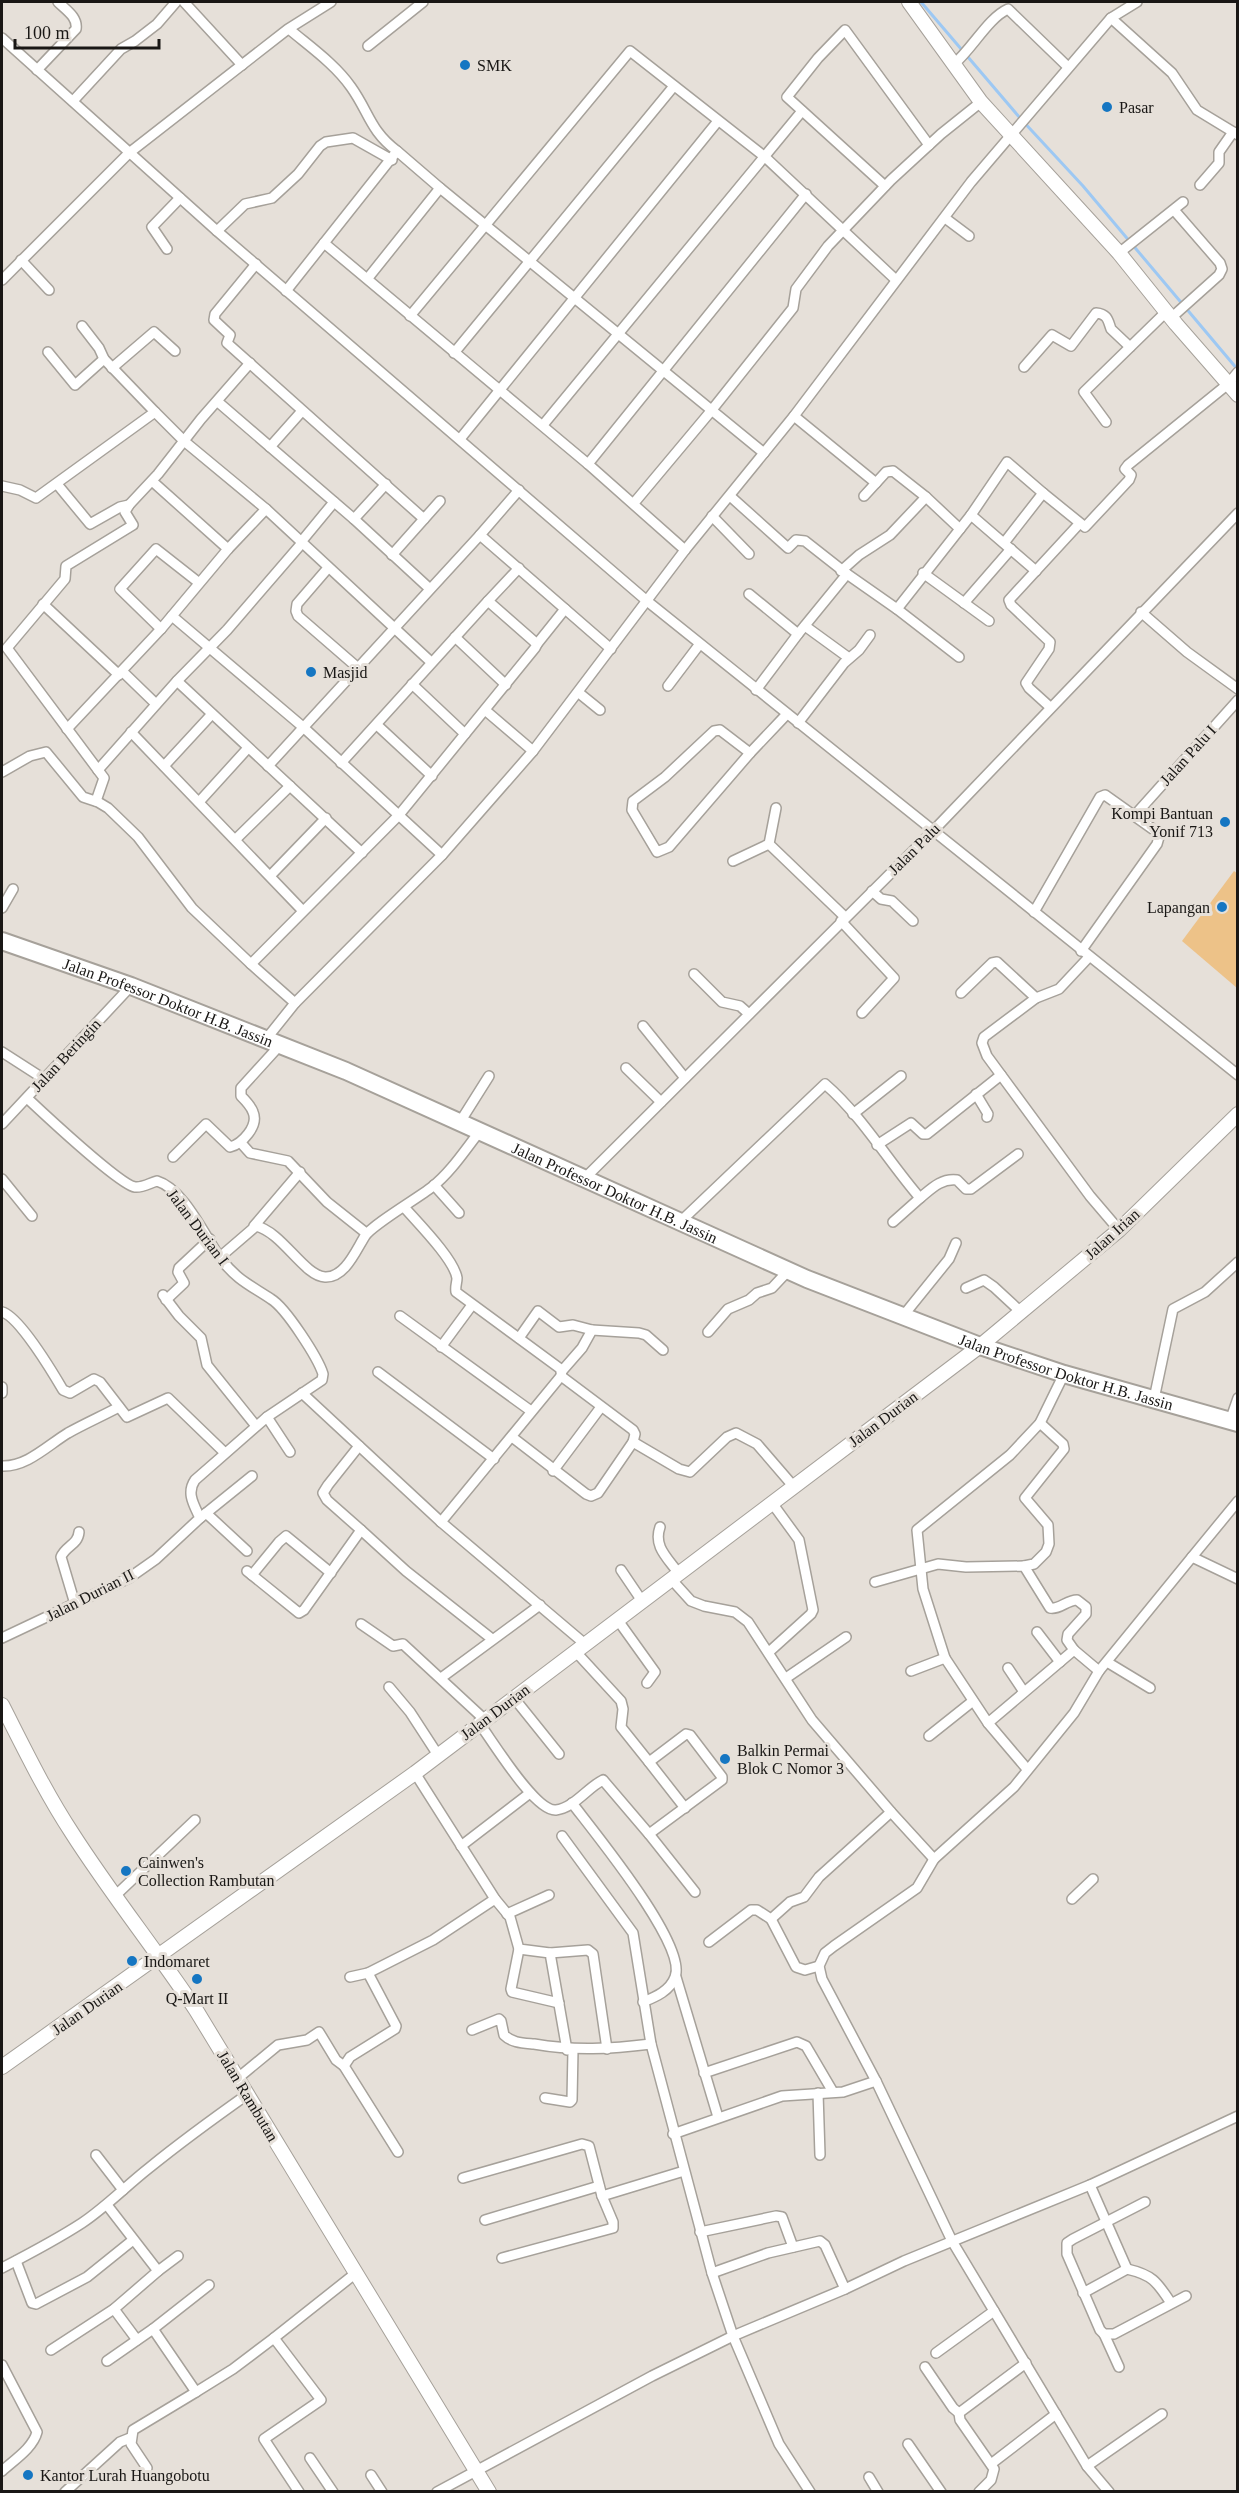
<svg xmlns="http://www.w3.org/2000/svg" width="1239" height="2493" font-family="'Times New Roman',serif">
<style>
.grass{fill:#edc288}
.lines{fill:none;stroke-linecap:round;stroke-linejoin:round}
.stream{stroke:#9dc8f3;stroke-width:3}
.street-casing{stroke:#a6a19a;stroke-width:12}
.secondary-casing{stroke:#a6a19a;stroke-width:16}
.highway-casing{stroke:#a6a19a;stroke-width:20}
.street{stroke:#fff;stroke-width:9}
.secondary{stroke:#fff;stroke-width:14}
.highway{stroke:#fff;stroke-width:16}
.poi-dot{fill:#1576c2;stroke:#e6e0d9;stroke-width:2}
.labels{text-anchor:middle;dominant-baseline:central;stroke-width:6;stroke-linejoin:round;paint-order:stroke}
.poi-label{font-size:16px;fill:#191715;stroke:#e6e0d9;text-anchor:start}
.street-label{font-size:16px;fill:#191715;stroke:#e6e0d9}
</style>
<rect width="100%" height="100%" fill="#e6e0d9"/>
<polygon class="grass" points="1234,871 1238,874 1237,988 1182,941"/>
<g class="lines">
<polyline class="stream" points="921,2 1020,118 1083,186 1238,370"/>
<g class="street-casing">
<g id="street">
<polyline points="184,2 242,65"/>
<polyline points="1111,18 1172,73 1197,110 1238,135"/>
<path d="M289,29C309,46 335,64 351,87C369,112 370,131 397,151"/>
<polyline points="2,38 217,231 647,601 1238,1075"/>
<polyline points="368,46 423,2"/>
<path d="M954,64C972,49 988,18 1008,9L1068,67"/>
<path d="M37,70L76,29C78,17 66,10 58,2"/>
<polyline points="73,101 121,49 135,41 157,24 176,2"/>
<polyline points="1200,185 1219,163 1219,152 1233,132"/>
<polyline points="885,186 787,97 818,58 845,30 929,145"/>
<polyline points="945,218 969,236"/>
<polyline points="217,231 245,204 272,198 298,174 320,146 326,142 353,138 392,160"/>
<polyline points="324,243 588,464 685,550"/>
<polyline points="167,249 152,227 180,198"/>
<polyline points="1119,253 1183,202"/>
<polyline points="21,260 49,290"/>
<polyline points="256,264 215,314 214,320 230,335 227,343 424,519 440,501"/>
<polyline points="368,278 440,188 764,453"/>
<polyline points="2,280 129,153 288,29 331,2"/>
<polyline points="286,291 397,151 440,188"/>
<polyline points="410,316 630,51 765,157 896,280"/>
<polyline points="1171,318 1219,275 1222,269 1220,263 1174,210"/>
<polyline points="48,352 75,385 104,359"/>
<polyline points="454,353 674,86"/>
<path d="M1024,367L1052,335L1071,346L1096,313C1108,314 1108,321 1111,329L1130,347"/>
<polyline points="112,368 154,332 175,351"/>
<polyline points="218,402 354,519 430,589"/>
<polyline points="155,412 184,441 266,509 431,662"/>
<polyline points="794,416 876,483"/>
<polyline points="1106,422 1084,392 1166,312"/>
<polyline points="543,425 802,111"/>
<polyline points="460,439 718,121"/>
<polyline points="270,447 302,411"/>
<polyline points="588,464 806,194"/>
<polyline points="152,481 228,549 266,509"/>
<polyline points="57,484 90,524 120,507 129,505"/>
<polyline points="2,486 20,490 36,498 155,412 104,359 99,348 82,326"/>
<polyline points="519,490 480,535 611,649"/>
<polyline points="1043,493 1085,527 1129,480 1131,475 1125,469 1128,465 1228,384 1238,372"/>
<polyline points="730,496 788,548 796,540 805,541 847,574 798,634 756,690"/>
<polyline points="864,496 886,472 893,471 926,497 960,529"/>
<polyline points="634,503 711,411 793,308 796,289 828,246 891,180 941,134 981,102"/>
<polyline points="971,515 1036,571"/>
<polyline points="712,516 749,554"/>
<polyline points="354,519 386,484"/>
<polyline points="301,542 334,502"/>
<polyline points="392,555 424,519"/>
<polyline points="328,568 297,604 296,611 298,616 358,668"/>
<polyline points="841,571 859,555 890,535 926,497"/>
<polyline points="923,573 989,621"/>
<polyline points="847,574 897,609 959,657"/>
<polyline points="749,594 798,634"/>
<polyline points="964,603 1011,549"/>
<polyline points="43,604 119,675"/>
<polyline points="897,609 971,515 1007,462 1043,493 1004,543"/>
<polyline points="1141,612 1187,652 1238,689"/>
<polyline points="172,616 303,727 442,855"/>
<polyline points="805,626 849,658"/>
<polyline points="161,629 120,589 156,549 198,582"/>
<polyline points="455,637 506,685"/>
<polyline points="537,644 565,609"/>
<polyline points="122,671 156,704"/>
<polyline points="177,681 362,853"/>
<polyline points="412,684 465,734"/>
<polyline points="668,686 699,645"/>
<polyline points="579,693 600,710"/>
<polyline points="1050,707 1029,688 1026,683 1049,649 1050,642 1011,605 1009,600 1079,524"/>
<polyline points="485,710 533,751"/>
<polyline points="798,723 844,663 859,650 870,635"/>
<polyline points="377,725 432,776"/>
<polyline points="67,729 161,629 228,549"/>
<polygon points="720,730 750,753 669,847 657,852 632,810 633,801 665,777 714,731"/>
<polyline points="131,732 303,911"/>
<polyline points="750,753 787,714"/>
<polyline points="341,763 488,601"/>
<polyline points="164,766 212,714"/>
<polyline points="268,766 480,535"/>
<polyline points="98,770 177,681 227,630 302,543"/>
<polyline points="2,772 30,756 46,752 83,797 98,802 108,808 138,837 192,908 251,964 399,815 535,648 537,644 488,601 519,568"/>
<polyline points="96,801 104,778 7,648 65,579 66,566 133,525 125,512 129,505 158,474 201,419 250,363"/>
<polyline points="199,802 248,748"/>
<polyline points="776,808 769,844 845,917"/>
<polyline points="1135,815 1238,700"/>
<polyline points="236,839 290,786"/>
<polyline points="733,861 769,844"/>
<polyline points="271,875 326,818"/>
<polyline points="872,891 881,899 892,901 913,921"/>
<polyline points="2,908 13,889"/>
<polyline points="1034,912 1100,797 1105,795 1157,832 1159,837 1157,844 1081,951"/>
<polyline points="841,921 894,978 862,1013"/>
<polyline points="1089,957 1059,989 1036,998 984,1037 982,1043 987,1056 1001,1075 1090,1196 1119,1230"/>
<polyline points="251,964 295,1003"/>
<polyline points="694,974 722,1002 740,1006 749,1014"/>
<polyline points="961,993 992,963 997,962 1036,998"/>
<polyline points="643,1026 685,1078"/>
<polyline points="267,1038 295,1003 442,855 533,751 685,550 794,416 971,182 1111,18 1137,2"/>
<polyline points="2,1052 44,1079"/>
<polyline points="626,1068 661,1102"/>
<polyline points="976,1094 988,1114 987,1117"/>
<polyline points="853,1114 901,1076"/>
<polyline points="460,1122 489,1076"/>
<polyline points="2,1124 131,986"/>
<polyline points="241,1143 250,1153 288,1161 327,1202 366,1233"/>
<polyline points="877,1145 911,1123 923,1134 927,1134 1001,1075"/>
<path d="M173,1157L206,1124L230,1147C242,1144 259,1126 253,1112C251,1106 245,1100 241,1096V1088L281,1044"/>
<polyline points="2,1179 32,1216"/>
<polyline points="584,1179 933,831 1238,513"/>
<polyline points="434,1185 459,1213"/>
<path d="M920,1198C931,1189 941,1178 957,1180L966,1189H971L1018,1154"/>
<path d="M404,1207C417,1222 454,1259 457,1278C457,1283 455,1286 456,1292L562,1370L561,1376L441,1522"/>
<path d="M680,1222L825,1084C862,1116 888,1161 920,1198L893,1222"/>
<polyline points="254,1226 300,1172"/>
<path d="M220,1257L256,1226C282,1232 304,1276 325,1277C345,1278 356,1250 365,1236C372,1225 418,1198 432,1187C451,1172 465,1150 480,1131"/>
<polyline points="966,1288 984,1280 994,1287 1021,1312"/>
<polyline points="163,1295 179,1316 201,1338 207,1365 256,1426"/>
<polyline points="166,1300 184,1283 178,1272 179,1268 210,1239"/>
<path d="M2,1312C19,1316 53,1373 63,1390L70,1393L94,1379L100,1382L127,1417L168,1398L225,1453"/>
<polyline points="400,1316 531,1411"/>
<polyline points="903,1316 949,1259 956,1243"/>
<polyline points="708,1332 728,1309 749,1300 757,1293 772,1288 788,1271"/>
<polyline points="519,1338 538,1311 559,1327 573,1325 592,1330"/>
<polyline points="441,1347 472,1305"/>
<polyline points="378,1372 494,1459"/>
<polyline points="561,1372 582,1348 592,1330 639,1333 646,1335 663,1350"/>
<polyline points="2,1387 2,1393"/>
<polyline points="302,1393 441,1522 585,1644"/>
<polyline points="1154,1399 1173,1309 1205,1292 1238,1262"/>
<polyline points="267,1417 290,1452"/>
<polyline points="1230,1421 1238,1398"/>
<polyline points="512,1437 586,1494 591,1496 598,1493 633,1442 635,1434 633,1430 561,1376"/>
<polyline points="633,1442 679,1469 690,1472 727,1437 736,1433 757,1444 794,1487"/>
<polyline points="359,1446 328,1485 323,1493 327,1500 361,1530"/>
<path d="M2,1466C27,1467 48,1445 68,1433C84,1424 102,1416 119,1407"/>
<polyline points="553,1471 601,1407"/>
<polyline points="206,1513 247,1551"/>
<polyline points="200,1518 252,1476"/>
<path d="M660,1527C653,1547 668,1558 679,1574"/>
<polyline points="1192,1557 1238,1501"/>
<polyline points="1024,1566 1034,1564 1046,1552 1049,1544 1048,1525 1025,1498 1064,1449 1063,1444 1040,1423"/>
<polyline points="621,1570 642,1601"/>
<polyline points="247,1571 299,1613 304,1610 361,1530 406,1571 492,1639"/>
<polyline points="252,1575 279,1542 286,1536 331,1573"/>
<polyline points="672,1580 691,1601 704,1606 735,1612 748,1622 812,1720 891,1812 934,1859"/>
<path d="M875,1582L938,1564L966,1567L1024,1566L1050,1608C1059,1610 1067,1600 1077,1600L1086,1607V1614L1068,1634L1067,1640L1074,1650L1099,1671"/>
<path d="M75,1604L61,1557C65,1546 78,1545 79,1532"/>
<polyline points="617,1619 655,1672 647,1683"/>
<polyline points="361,1624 393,1646 403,1644 484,1719"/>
<polyline points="1037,1632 1060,1662"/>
<path d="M2,1638L129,1578L156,1559L200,1518C194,1505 186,1493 195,1480L267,1417L322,1380L323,1374C318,1358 286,1308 271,1299C250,1285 237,1280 221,1259C205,1237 184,1189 157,1181C150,1183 142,1188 135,1187C120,1185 43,1113 27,1098"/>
<polyline points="769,1652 811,1614 813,1610 799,1540 772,1503"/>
<polyline points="1107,1662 1150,1688"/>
<polyline points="1008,1668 1024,1692"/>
<polyline points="911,1671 945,1658"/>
<polyline points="441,1678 540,1605"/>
<polyline points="786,1678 846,1637"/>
<polyline points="389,1687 410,1712 438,1755"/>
<polyline points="514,1698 559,1754"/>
<path d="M479,1723C492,1740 535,1812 556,1810C574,1808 587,1788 603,1780L649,1834L722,1780V1777L690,1735L686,1734L649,1762L621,1727L623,1709L621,1701L575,1651"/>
<polyline points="988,1723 1074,1650"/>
<polyline points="929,1736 973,1701"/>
<polyline points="649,1762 685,1808"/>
<polyline points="1027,1769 988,1723 945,1658 923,1589 917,1530 1010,1455 1040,1423 1064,1374"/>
<polyline points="415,1773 495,1899 510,1917 519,1949 550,1953 567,2050"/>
<path d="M572,1803C594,1832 688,1946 675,1977C670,1991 655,1997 643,2002"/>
<polyline points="649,1834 695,1892"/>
<polyline points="562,1836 633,1933 651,2044 712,2273 733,2336 779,2444 810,2492"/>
<polyline points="461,1846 530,1793"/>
<polyline points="116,1895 195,1820"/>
<polyline points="1072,1899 1093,1879"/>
<polyline points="507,1914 549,1895"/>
<polyline points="771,1919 796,1967 805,1970 819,1966"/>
<polyline points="709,1942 751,1910 757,1910 771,1919 790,1902 804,1897 819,1877 891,1812"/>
<polyline points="519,1949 511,1989 512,1992 559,2003"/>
<polyline points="550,1953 588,1950 593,1954 607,2049"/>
<polyline points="368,1973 396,2026 395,2029 350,2057 344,2066 398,2152"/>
<polyline points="350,1977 368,1973 433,1940 495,1899"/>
<polyline points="676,1977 718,2117"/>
<path d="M472,2030L499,2019L501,2021L504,2035C512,2043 523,2043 534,2044C574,2051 611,2049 651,2044"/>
<polyline points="704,2073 797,2042 806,2046 833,2092"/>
<polyline points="238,2078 278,2045 307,2040 319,2032 336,2060 344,2066"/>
<polyline points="818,2093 820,2155"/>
<polyline points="545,2098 570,2102 572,2100 573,2050"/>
<polyline points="673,2134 782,2096 843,2092 876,2081"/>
<polyline points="96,2155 123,2190"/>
<polyline points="463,2178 582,2144 589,2146 602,2196 613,2222 613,2228 502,2258"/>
<polyline points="1090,2185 1127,2269"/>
<polyline points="602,2196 684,2171"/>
<polyline points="1145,2202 1073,2239 1067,2243 1067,2254 1100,2330 1104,2334 1114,2334 1186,2296"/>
<polyline points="485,2220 599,2186"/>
<polyline points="700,2232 776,2216 782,2217 793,2247"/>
<polyline points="16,2261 32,2303 36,2304 87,2277 133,2240"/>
<path d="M2,2268C29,2254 56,2240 82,2223C106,2207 126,2186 149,2168C181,2142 214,2118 248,2094"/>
<polyline points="158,2271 178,2256"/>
<polyline points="712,2273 768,2253 820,2241 825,2245 845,2289"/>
<path d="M1083,2293L1127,2269C1153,2275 1157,2282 1171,2303"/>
<polyline points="114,2309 137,2340"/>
<polyline points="153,2329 196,2392 233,2369 274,2338 321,2400 264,2439 299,2492"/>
<polyline points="1104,2334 1119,2367"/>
<polyline points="274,2338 356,2273"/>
<polyline points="51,2350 114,2309 158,2271 107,2205"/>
<polyline points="936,2353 994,2311"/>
<polyline points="107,2361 153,2329 209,2285"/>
<path d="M2,2365L37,2432C33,2448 14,2460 2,2471"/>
<polyline points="925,2367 953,2408 959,2413"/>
<polyline points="908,2444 941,2492"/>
<polyline points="310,2458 333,2492"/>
<polyline points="991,2464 1056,2414"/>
<polyline points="1087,2466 1162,2414"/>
<polyline points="147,2468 131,2444 133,2430 196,2392"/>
<polyline points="371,2475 382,2492"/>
<polyline points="869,2477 878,2492"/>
<polyline points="65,2492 120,2442 130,2438"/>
<polyline points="437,2492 652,2376 733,2336 845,2289 904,2261 1090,2185 1238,2116"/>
<polyline points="979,2492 991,2480 994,2469 960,2420 959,2413 1026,2363"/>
<polyline points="1109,2492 1087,2466 952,2241 876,2081 822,1979 819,1966 825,1953 834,1946 917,1888 934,1859 1014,1787 1074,1713 1099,1671 1192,1557 1238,1579"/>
</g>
</g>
<g class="secondary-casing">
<g id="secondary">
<polyline points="909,2 981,102 1119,253 1176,324 1238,395"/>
<path d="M2,1705C24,1748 45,1792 72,1833C111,1894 156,1950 196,2010L489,2492"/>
<polyline points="2,2067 415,1773 980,1346 1119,1230 1238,1114"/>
</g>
</g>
<g class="highway-casing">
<g id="highway">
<path id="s1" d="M2,941L131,986L346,1071L807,1279L980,1346L1064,1374L1238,1423"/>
</g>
</g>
<use href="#street" class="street"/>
<use href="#secondary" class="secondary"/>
<use href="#highway" class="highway"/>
</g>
<g class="poi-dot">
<circle cx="465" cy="65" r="6"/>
<circle cx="1107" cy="107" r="6"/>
<circle cx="311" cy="672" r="6"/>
<circle cx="1225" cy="822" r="6"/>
<circle cx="1222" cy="907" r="6"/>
<circle cx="725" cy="1759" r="6"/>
<circle cx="126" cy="1871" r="6"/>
<circle cx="132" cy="1961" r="6"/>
<circle cx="197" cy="1979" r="6"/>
<circle cx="28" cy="2475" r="6"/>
</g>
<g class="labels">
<g class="poi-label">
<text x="477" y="65">SMK</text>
<text x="1119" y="107">Pasar</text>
<text x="323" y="672">Masjid</text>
<text x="1213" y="813" text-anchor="end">Kompi Bantuan<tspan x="1213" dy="18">Yonif 713</tspan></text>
<text x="1210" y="907" text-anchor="end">Lapangan</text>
<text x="737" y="1750">Balkin Permai<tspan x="737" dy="18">Blok C Nomor 3</tspan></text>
<text x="138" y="1862">Cainwen's<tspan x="138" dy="18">Collection Rambutan</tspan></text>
<text x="144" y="1961">Indomaret</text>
<text x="197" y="1998" text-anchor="middle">Q-Mart II</text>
<text x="40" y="2475">Kantor Lurah Huangobotu</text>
</g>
<g class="street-label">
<text transform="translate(1188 755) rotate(-48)">Jalan Palu I</text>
<text transform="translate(914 849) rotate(-45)">Jalan Palu</text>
<text stroke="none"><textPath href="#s1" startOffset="177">Jalan Professor Doktor H.B. Jassin</textPath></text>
<text transform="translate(66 1055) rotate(-47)">Jalan Beringin</text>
<text stroke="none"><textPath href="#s1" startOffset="663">Jalan Professor Doktor H.B. Jassin</textPath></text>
<text transform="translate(198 1227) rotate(53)">Jalan Durian I</text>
<text transform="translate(1112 1234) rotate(-42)">Jalan Irian</text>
<text stroke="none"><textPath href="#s1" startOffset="1149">Jalan Professor Doktor H.B. Jassin</textPath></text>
<text transform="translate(883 1419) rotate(-37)">Jalan Durian</text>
<text transform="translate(90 1595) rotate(-27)">Jalan Durian II</text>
<text transform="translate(495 1712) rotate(-37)">Jalan Durian</text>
<text transform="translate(87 2008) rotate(-35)">Jalan Durian</text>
<text transform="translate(248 2096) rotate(59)">Jalan Rambutan</text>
</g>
</g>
<rect width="1239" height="2493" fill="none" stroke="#191715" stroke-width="6"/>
<path d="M15 39v9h144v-9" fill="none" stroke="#191715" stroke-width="3"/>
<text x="24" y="39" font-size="18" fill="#191715" stroke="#e6e0d9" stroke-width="4.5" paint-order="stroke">100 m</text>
</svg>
